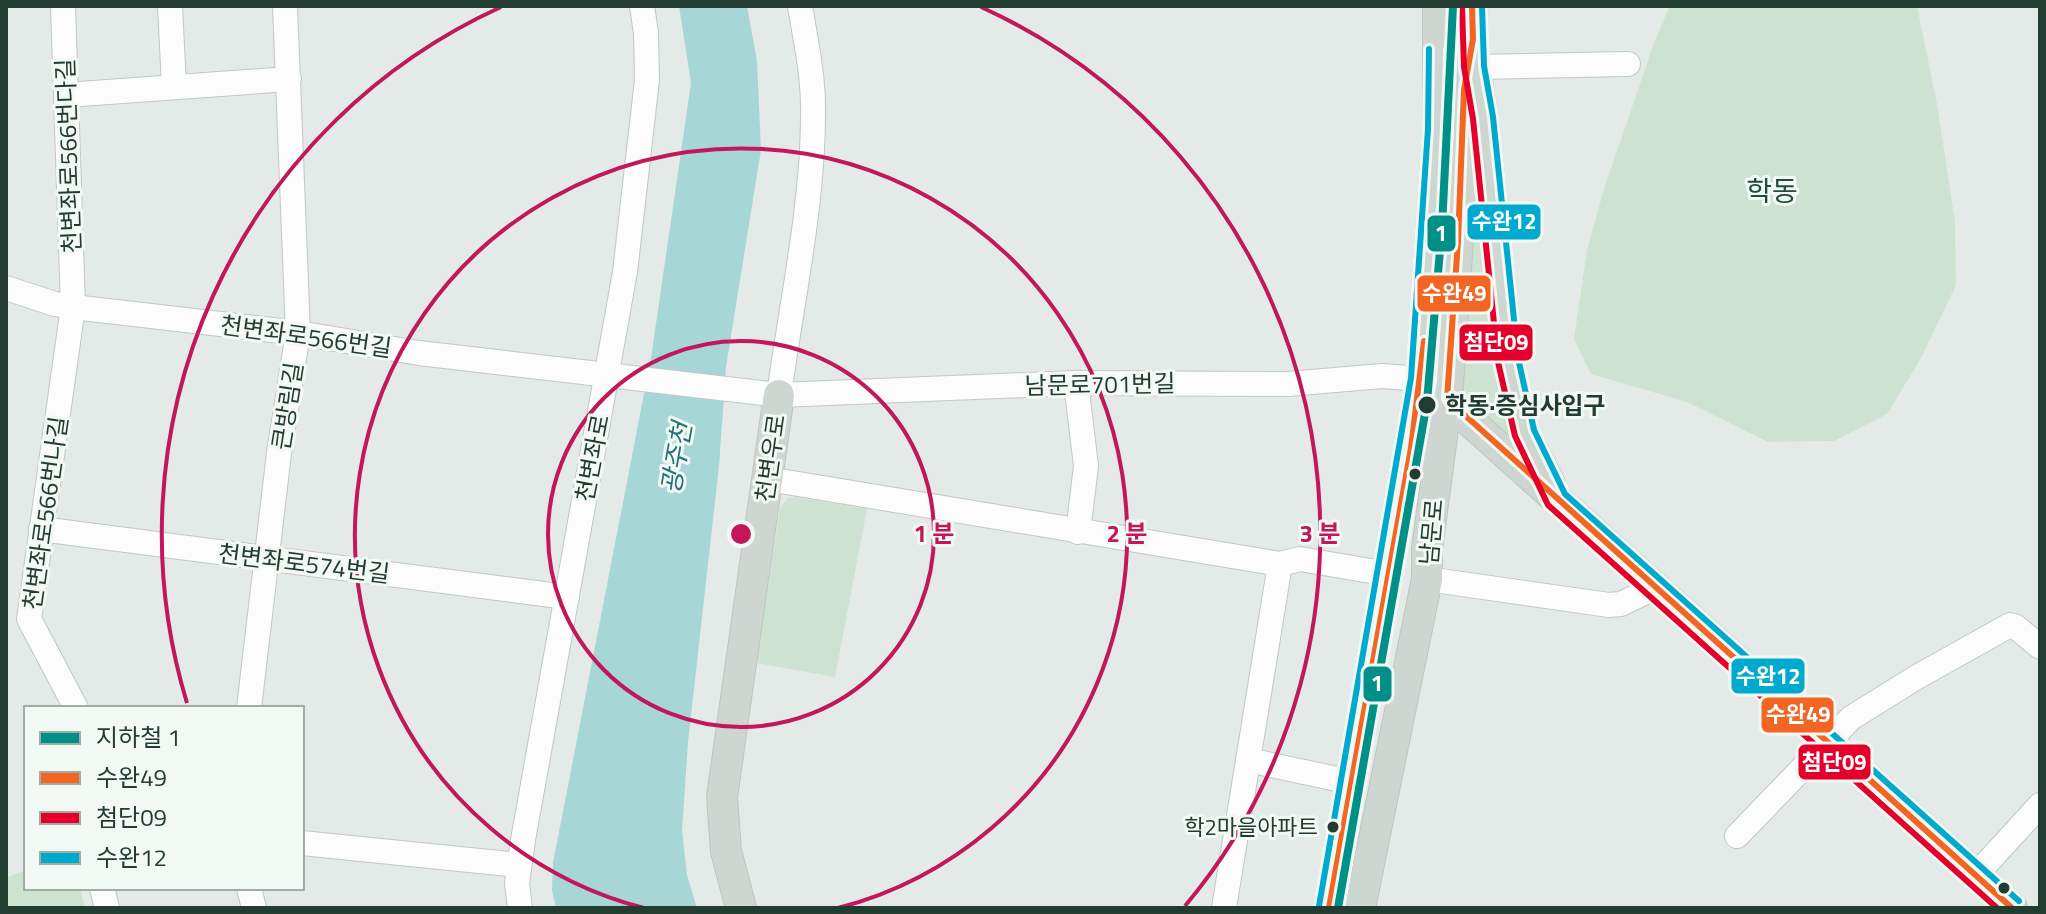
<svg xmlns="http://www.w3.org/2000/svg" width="2046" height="914" font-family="'Titillium Web','Noto Sans KR',sans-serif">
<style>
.green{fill:#cee2d1}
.water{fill:#a7d6d6}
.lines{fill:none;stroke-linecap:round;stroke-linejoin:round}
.minor-casing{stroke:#c1c7c4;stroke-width:26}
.major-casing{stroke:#bdc6c1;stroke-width:32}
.minor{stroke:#fbfcfb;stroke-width:24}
.major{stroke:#ced6d2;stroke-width:30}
.bus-1-casing{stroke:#f2f8f4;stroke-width:12}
.bus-2-casing{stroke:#f2f8f4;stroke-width:12}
.bus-3-casing{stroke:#f2f8f4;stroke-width:12}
.bus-1{stroke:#f26522;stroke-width:6}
.bus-2{stroke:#e4002b;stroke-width:6}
.bus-3{stroke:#00a9ce;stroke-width:6}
.metro-1-casing{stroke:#f2f8f4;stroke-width:14}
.metro-1{stroke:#009088;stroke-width:8}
.ring{fill:none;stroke:#c2185b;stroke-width:4}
.stop-dot{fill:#233c31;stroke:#f2f8f4;stroke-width:3}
.labels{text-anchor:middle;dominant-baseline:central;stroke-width:6;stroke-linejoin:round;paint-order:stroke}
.bus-label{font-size:22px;fill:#233c31;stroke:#f2f8f4;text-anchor:end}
.street-label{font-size:24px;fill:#233c31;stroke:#f2f8f4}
.stop-label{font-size:24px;font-weight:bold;fill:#233c31;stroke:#f2f8f4;text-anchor:start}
.water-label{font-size:26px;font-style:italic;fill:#207475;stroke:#f2f8f4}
.quarter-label{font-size:28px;fill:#204d3b;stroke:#f2f8f4}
.centre{fill:#c2185b;stroke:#f2f8f4;stroke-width:4}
.ring-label{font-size:24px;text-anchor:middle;font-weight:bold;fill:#c2185b;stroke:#f2f8f4;stroke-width:6;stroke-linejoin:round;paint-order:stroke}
.line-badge{stroke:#f2f8f4;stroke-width:3}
.badge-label{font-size:22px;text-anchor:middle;font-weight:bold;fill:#fff}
</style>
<rect width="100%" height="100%" fill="#e4eae7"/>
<g class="green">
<polygon points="1670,6 1917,6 1937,104 1955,222 1956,285 1921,358 1887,414 1834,441 1768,442 1687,402 1591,374 1574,339 1587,250 1604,189 1654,43"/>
<polygon points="1475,190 1490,275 1538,477 1461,402"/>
<polygon points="795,497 867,509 835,677 756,663 780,508 788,498"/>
<polygon points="26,870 26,888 80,888 85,908 6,908 6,878"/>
</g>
<polygon class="water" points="679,6 747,6 757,61 761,150 726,367 719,466 688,742 682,831 687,875 697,908 556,908 552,890 553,863 651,358 691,83"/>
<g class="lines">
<g class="minor-casing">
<g id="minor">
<polyline points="63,6 73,307 29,619 76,708"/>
<polyline points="170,6 174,86"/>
<polyline points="1474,67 1628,64"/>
<polyline points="66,95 289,79"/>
<polyline points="6,288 55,304 73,307 298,333 419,353 779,395 1076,383 1288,384 1382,376 1421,379"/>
<polyline points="1076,383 1086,466 1078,532"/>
<path d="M779,395C791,306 813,205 813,115C814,79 806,42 800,6"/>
<polyline points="768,479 1280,564 1300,559 1388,574"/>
<polyline points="41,529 567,597"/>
<polyline points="1427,579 1609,605 1621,604 1656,587"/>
<polyline points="249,708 279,453 298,333 285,6"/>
<polyline points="1248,760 1351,782"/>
<polyline points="1737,836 1851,718 1917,677 2010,625 2016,627 2040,647"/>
<polyline points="302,843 519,865"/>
<polyline points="1976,875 2040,805"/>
<polyline points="102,888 107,908"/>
<polyline points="249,888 254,908"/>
<polyline points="520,908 517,883 523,840 625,272 647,80 646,33 642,6"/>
<polyline points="1224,908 1280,564"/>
</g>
</g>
<g class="major-casing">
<g id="major">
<polyline points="1477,81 1483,118 1508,360 1524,433 1550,484"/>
<polyline points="1435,390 2012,908"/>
<polyline points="741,908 726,851 722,797 779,395"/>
<polyline points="1329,908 1421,379 1438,129 1438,6"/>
<polyline points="1360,908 1427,579 1427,549 1447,399 1458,241 1464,90 1473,39 1472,6"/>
</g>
</g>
<use href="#minor" class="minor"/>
<use href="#major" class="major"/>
<g class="bus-1-casing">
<g id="bus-1">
<polyline points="1472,6 1473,39 1464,90 1458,241 1447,399 2012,908"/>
<polyline points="1329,908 1411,448 1424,341"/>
</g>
</g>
<g class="bus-2-casing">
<g id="bus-2">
<polyline points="1462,6 1464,67 1473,119 1498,362 1515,436 1548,505 1997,908"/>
<polyline points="1339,908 1431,381 1448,130 1449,49"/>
</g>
</g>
<g class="bus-3-casing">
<g id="bus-3">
<polyline points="1482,6 1484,66 1493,117 1518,358 1534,430 1565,494 2019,901"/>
<polyline points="1319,906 1411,378 1428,129 1429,49"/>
</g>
</g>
<use href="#bus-1" class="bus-1"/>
<use href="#bus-2" class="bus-2"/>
<use href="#bus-3" class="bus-3"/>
<g class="metro-1-casing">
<polyline id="metro-1" points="1338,908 1427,402 1442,227 1453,6"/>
</g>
<use href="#metro-1" class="metro-1"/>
</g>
<g class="ring">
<circle cx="741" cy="534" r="193"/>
<path d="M644 908A386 386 0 1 1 838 908"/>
<path d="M187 703A579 579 0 0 1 501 7M981 7A579 579 0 0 1 1185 906"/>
</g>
<g class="stop-dot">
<circle cx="1427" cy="405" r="10"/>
<circle cx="1415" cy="474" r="7"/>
<circle cx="1333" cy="827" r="7"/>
<circle cx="2004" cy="888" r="7"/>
</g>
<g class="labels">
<g class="bus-label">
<text x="1318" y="827">학2마을아파트</text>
</g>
<g class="street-label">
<text transform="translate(68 156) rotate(-92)">천변좌로566번다길</text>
<text transform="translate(306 336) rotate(8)">천변좌로566번길</text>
<text transform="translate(1100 384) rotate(-1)">남문로701번길</text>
<text transform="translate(287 406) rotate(-81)">큰방림길</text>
<text transform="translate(592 458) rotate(-79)">천변좌로</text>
<text transform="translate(770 458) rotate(-82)">천변우로</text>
<text transform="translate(45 513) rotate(-82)">천변좌로566번나길</text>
<text transform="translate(1431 532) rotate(-85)">남문로</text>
<text transform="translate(304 563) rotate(7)">천변좌로574번길</text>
</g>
<g class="stop-label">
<text x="1445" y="405">학동·증심사입구</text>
</g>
<g class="water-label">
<text transform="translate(676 458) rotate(-80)">광주천</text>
</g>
<g class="quarter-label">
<text x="1772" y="190">학동</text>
</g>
</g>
<circle cx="741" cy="534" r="12" class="centre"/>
<g class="ring-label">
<text x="934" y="542">1 분</text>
<text x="1127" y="542">2 분</text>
<text x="1320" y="542">3 분</text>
</g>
<g class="line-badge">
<rect x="1466" y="203" width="76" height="38" rx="8" fill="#00a9ce"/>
<rect x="1426" y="214" width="31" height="39" rx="8" fill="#009088"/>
<rect x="1416" y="274" width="76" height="39" rx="8" fill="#f26522"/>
<rect x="1458" y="323" width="76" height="39" rx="8" fill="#e4002b"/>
<rect x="1730" y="657" width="76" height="38" rx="8" fill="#00a9ce"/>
<rect x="1362" y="665" width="31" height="38" rx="8" fill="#009088"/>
<rect x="1760" y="696" width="75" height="38" rx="8" fill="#f26522"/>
<rect x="1797" y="743" width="75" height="38" rx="8" fill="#e4002b"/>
</g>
<g class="badge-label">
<text x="1504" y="229">수완12</text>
<text x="1441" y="241">1</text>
<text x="1454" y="301">수완49</text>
<text x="1496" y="350">첨단09</text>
<text x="1768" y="684">수완12</text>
<text x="1377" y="691">1</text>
<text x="1798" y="722">수완49</text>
<text x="1834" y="770">첨단09</text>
</g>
<rect width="2046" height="914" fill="none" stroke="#233c31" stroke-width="16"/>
<rect x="24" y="706" width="280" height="184" fill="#f2f8f4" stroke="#9fada6" stroke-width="2"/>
<rect x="40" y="732" width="40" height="12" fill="#009088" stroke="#9fada6" stroke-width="2"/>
<text x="96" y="746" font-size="24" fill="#233c31">지하철 1</text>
<rect x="40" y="772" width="40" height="12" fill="#f26522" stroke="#9fada6" stroke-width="2"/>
<text x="96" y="786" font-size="24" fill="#233c31">수완49</text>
<rect x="40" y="812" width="40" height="12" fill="#e4002b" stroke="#9fada6" stroke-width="2"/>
<text x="96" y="826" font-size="24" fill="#233c31">첨단09</text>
<rect x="40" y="852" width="40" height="12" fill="#00a9ce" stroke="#9fada6" stroke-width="2"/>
<text x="96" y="866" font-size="24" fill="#233c31">수완12</text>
</svg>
